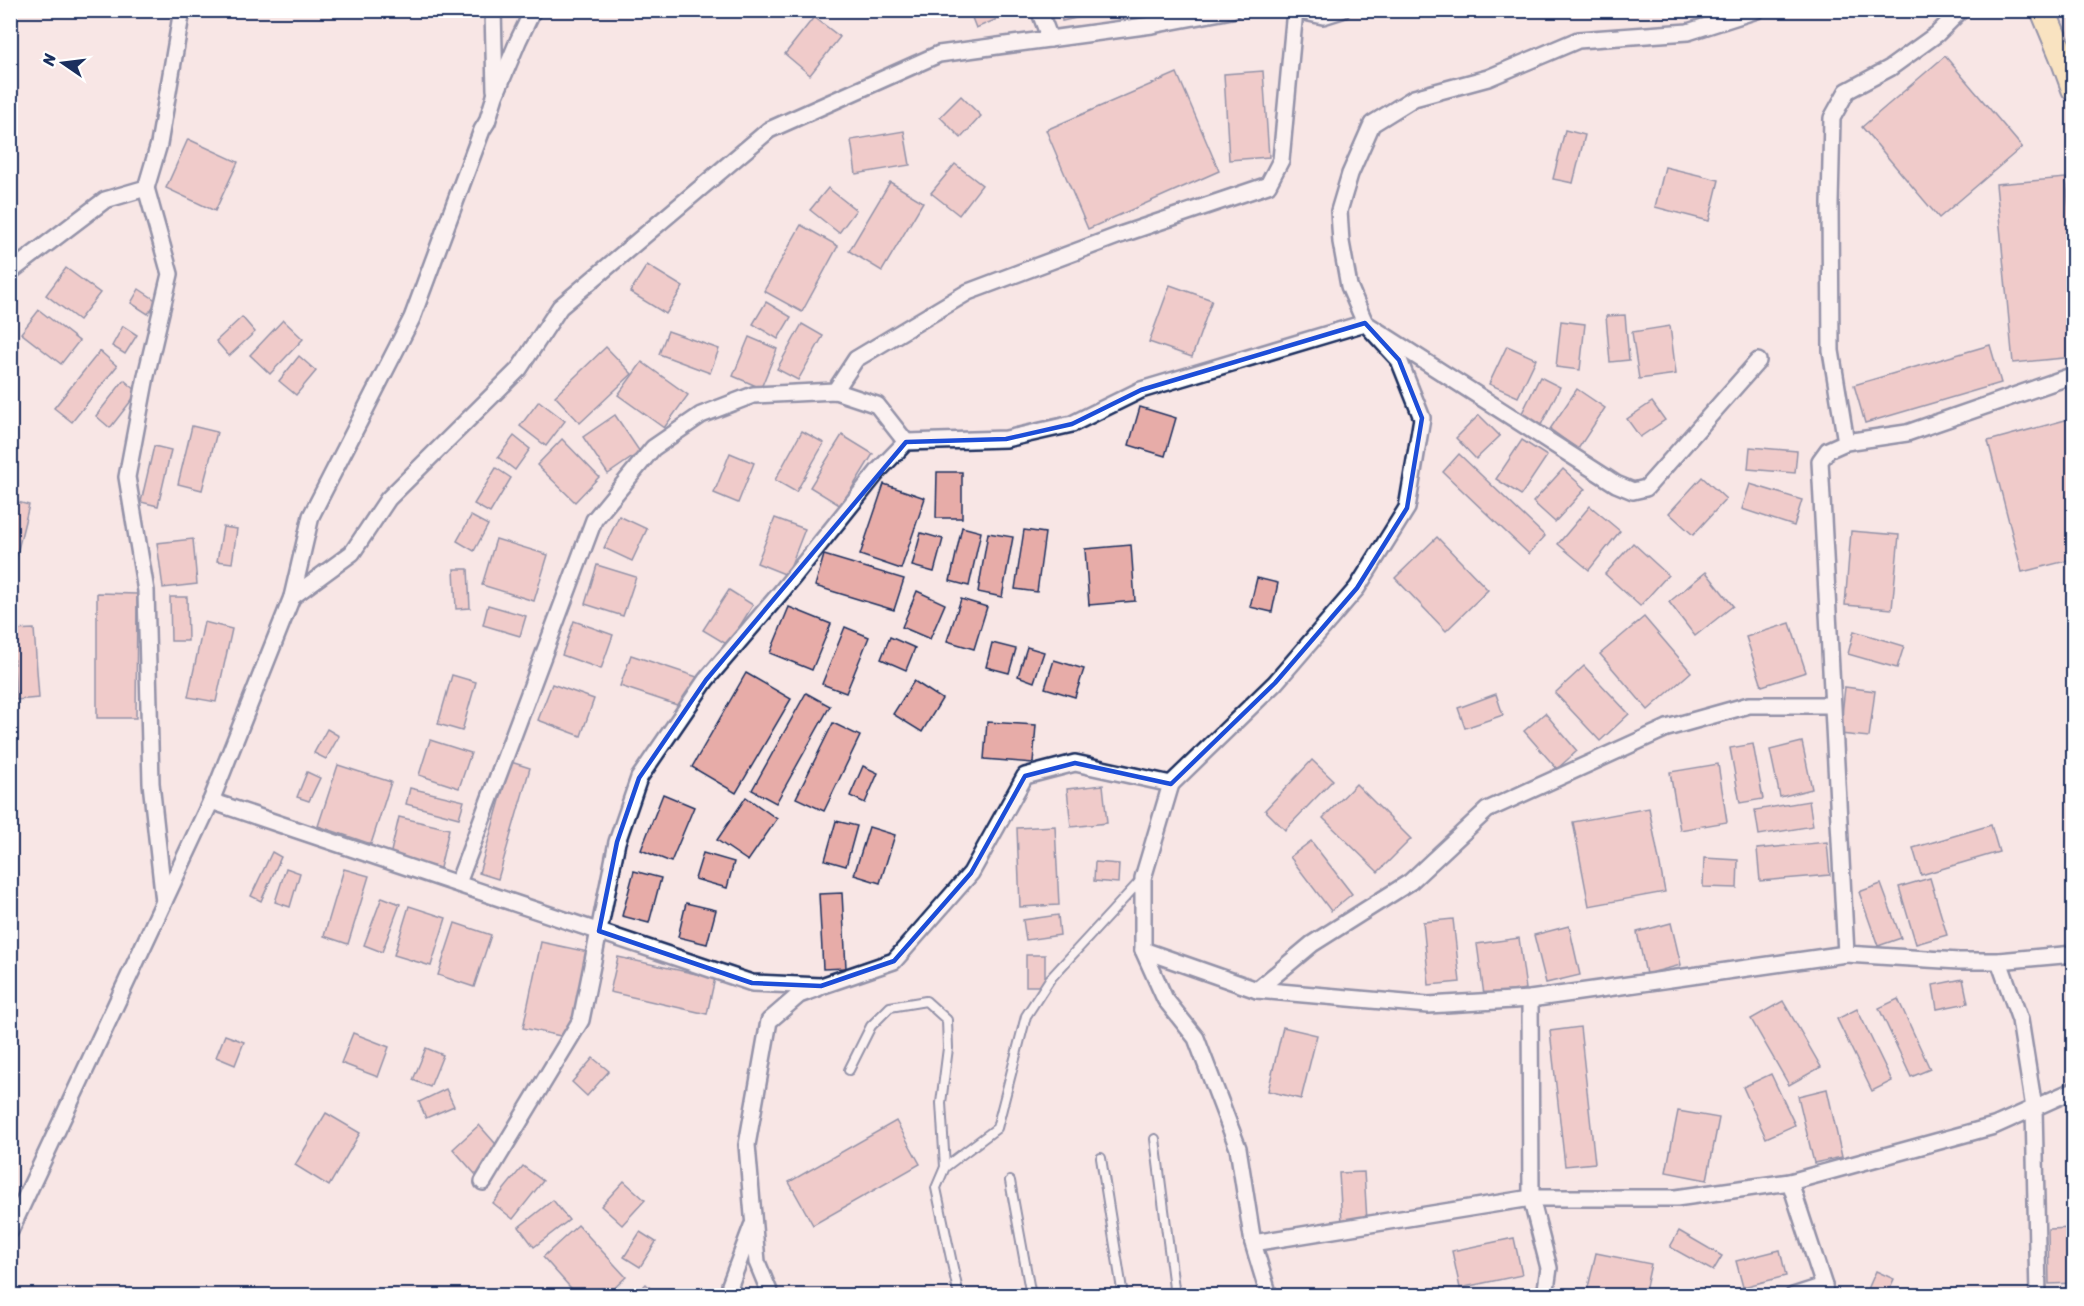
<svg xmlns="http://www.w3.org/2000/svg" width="2084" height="1306" font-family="Sriracha,sans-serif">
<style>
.building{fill:#e7aca8;stroke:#1b2f5e;stroke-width:1.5}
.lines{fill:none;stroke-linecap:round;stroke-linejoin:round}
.service-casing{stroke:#1b2f5e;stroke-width:12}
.minor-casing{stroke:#1b2f5e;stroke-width:20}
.primary-casing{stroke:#1b2f5e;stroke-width:28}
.service{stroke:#fff;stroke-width:8}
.minor{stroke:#fff;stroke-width:15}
.primary{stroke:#fadf96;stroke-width:24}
.marked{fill:none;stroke:#1d4ed8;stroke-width:4.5;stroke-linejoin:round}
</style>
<rect width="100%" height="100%" fill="#f8e6e5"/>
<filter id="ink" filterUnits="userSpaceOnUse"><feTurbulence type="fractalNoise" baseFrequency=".0167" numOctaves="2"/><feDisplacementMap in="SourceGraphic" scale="12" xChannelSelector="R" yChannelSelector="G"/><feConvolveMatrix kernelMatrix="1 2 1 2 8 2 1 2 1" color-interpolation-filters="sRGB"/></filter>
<g filter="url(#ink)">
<g class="building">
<polygon points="969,10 1014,10 1014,12 976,28"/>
<polygon points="1060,10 1108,10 1108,11 1062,21"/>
<polygon points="814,17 840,37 810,75 785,54"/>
<polygon points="1945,56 2022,147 1939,218 1862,127"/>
<polygon points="1263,71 1269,157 1229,160 1224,74"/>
<polygon points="1177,73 1219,171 1088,229 1046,130"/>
<polygon points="961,96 981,116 961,138 940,117"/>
<polygon points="1565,130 1585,135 1573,183 1553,179"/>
<polygon points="904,131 910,165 856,174 851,140"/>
<polygon points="188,139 238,162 215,211 166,188"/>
<polygon points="955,164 982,185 959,215 931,193"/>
<polygon points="1665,167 1719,180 1709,221 1655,207"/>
<polygon points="2066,178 2074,263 2074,357 2013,363 1996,184"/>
<polygon points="890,182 923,202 882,271 849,251"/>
<polygon points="828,188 856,210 839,233 810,210"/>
<polygon points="801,225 838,246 802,312 764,291"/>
<polygon points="647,265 683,287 666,314 630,292"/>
<polygon points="66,268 100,293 79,320 46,295"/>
<polygon points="1170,285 1212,300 1192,357 1149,342"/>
<polygon points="139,289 157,301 148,314 131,303"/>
<polygon points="766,302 791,317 778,339 753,324"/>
<polygon points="39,310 79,341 61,364 21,333"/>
<polygon points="1625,315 1629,360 1610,362 1606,316"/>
<polygon points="242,317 255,332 229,356 216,341"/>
<polygon points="283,320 303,339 270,374 250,355"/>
<polygon points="1561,321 1585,324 1580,370 1556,367"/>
<polygon points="802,324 823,336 798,380 777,369"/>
<polygon points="123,326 137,335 125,354 112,346"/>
<polygon points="1670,326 1676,374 1639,379 1632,332"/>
<polygon points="668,331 719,349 710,373 659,354"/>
<polygon points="749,337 777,349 761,388 733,376"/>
<polygon points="1990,345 2001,383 1865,423 1854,385"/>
<polygon points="1507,346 1536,359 1518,397 1489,384"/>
<polygon points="606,347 632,374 580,423 555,396"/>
<polygon points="100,351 117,366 72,422 54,408"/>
<polygon points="299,356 316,371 296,395 279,381"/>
<polygon points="642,362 688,395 664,428 618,395"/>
<polygon points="1540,377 1560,387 1541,425 1521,415"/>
<polygon points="124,380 138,392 110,428 96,416"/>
<polygon points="1577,389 1605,408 1578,449 1550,429"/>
<polygon points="539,401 565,421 546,446 520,426"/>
<polygon points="1652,402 1665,420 1640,437 1627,419"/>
<polygon points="1140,407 1176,418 1165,456 1129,445"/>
<polygon points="615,415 640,452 608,474 583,437"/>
<polygon points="1479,415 1500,436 1476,459 1456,438"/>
<polygon points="2069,419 2074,437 2074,559 2022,572 1988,441"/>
<polygon points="192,426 217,432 202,490 178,484"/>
<polygon points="802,431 824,443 796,492 775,480"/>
<polygon points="842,435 873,454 841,506 810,487"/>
<polygon points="514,436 530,449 515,470 498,457"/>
<polygon points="562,439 599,477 575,502 537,465"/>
<polygon points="1522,440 1547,456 1521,495 1496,479"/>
<polygon points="154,446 171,450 158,506 141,502"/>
<polygon points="1750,447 1797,451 1795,473 1748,469"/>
<polygon points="730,453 754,463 738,503 714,493"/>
<polygon points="1459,454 1545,536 1529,554 1443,472"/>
<polygon points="496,468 511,478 490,513 474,504"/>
<polygon points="1563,469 1585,489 1555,522 1533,502"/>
<polygon points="937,472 962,472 962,518 936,518"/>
<polygon points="1702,477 1726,499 1693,535 1669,513"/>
<polygon points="884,484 925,498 901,569 860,555"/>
<polygon points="1750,484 1802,500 1794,526 1742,509"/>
<polygon points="10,500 29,505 14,566 10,565"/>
<polygon points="1590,506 1620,531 1589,570 1558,544"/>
<polygon points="471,516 488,525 474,551 457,541"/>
<polygon points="619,516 647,529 632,561 604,548"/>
<polygon points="775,518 805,529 787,575 757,563"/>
<polygon points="223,527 237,529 232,563 217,561"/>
<polygon points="962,527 981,532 969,586 950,581"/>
<polygon points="1024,530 1045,533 1037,592 1015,589"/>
<polygon points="1851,531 1899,535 1892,609 1845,605"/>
<polygon points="921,533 943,539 934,572 912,566"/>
<polygon points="988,533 1013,537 1002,597 978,592"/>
<polygon points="1437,537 1488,590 1446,631 1395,578"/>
<polygon points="193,539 197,584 163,588 157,543"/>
<polygon points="496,539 548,555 534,601 482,585"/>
<polygon points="1633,543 1668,575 1640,606 1605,574"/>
<polygon points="1131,545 1135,601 1089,605 1085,549"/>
<polygon points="824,555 904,579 894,610 815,586"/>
<polygon points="597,565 636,577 623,616 585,604"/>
<polygon points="454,569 468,569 470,608 456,609"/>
<polygon points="1706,572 1733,606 1695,636 1669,602"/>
<polygon points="1257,578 1278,583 1272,612 1250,607"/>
<polygon points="729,590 753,605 728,645 703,630"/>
<polygon points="917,591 945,604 930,639 902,627"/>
<polygon points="97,593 137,594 136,718 97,718"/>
<polygon points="170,597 187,597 188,641 171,641"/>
<polygon points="961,599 987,607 974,649 947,641"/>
<polygon points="488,605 526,616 520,636 483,625"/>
<polygon points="789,607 831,624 812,670 770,653"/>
<polygon points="1644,617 1691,672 1648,710 1600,654"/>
<polygon points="574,621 613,635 601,669 562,655"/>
<polygon points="204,622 232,629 216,702 188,697"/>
<polygon points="1790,623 1806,672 1762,686 1746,637"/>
<polygon points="845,627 869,637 846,693 822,684"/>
<polygon points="34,629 39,698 16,700 12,630"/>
<polygon points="1854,631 1904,646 1897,668 1848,654"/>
<polygon points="890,637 915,648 906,670 881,659"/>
<polygon points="992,643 1016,649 1009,673 986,667"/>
<polygon points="1027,647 1044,652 1034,682 1018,676"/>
<polygon points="631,655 700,678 689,709 620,686"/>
<polygon points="1054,660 1084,669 1075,697 1045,688"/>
<polygon points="1584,666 1629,714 1600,741 1555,693"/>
<polygon points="746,673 791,699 736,793 692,767"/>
<polygon points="452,675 476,682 462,731 438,724"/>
<polygon points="914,681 942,699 922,732 893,714"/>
<polygon points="552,684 594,699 581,736 538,720"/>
<polygon points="1845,687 1875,691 1869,737 1840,734"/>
<polygon points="806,693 830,706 776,803 752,790"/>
<polygon points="1496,694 1503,715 1465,728 1458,708"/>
<polygon points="1545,713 1577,751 1557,769 1524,731"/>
<polygon points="987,722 1036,725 1033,763 984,759"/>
<polygon points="833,723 860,736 824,811 796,798"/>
<polygon points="327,729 339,736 326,759 314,753"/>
<polygon points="430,740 471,753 459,788 419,775"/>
<polygon points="1802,742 1812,789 1780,797 1770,750"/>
<polygon points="1753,744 1763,799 1740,803 1730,748"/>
<polygon points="1312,760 1333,780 1285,830 1265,810"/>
<polygon points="511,762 530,768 498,879 479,873"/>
<polygon points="1718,764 1727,822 1680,830 1670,772"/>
<polygon points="338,765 391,782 371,844 318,826"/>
<polygon points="863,766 878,773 865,803 850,796"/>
<polygon points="307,772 320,778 309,801 297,797"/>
<polygon points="1356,784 1411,839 1378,872 1323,818"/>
<polygon points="1103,785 1107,823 1071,827 1067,789"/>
<polygon points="410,788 464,801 459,818 406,804"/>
<polygon points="663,794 694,807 671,862 641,850"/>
<polygon points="746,797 777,819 748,861 717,840"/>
<polygon points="1809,801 1813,826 1759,835 1755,810"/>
<polygon points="1649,808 1665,892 1589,906 1573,822"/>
<polygon points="399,817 449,829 440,868 390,856"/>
<polygon points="836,821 857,826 846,866 825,860"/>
<polygon points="1991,825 1999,852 1921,875 1913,848"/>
<polygon points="1055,826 1059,905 1020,907 1017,828"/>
<polygon points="869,827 895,835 880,883 854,875"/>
<polygon points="1311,841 1352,894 1331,911 1290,857"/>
<polygon points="1827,842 1830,875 1760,881 1757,849"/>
<polygon points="272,852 281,857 261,901 251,896"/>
<polygon points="703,853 734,862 727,888 695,879"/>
<polygon points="1704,858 1738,860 1737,888 1703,887"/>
<polygon points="1095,862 1119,864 1118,883 1094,881"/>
<polygon points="286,868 300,873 290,907 275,902"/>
<polygon points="344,869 369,876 348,944 324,936"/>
<polygon points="634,871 661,878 649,923 622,916"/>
<polygon points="1930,878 1947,935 1916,944 1899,887"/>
<polygon points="1881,884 1901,938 1878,946 1859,892"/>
<polygon points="842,893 846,968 823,969 819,894"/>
<polygon points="382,897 400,904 382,952 364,945"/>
<polygon points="686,903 716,910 707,944 678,937"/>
<polygon points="409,906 446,918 431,966 394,955"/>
<polygon points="1058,915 1060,935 1026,940 1023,920"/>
<polygon points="1453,919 1460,982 1429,985 1423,922"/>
<polygon points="455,923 491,935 474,987 438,975"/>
<polygon points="1671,923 1681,965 1646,974 1637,932"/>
<polygon points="1569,926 1580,975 1546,983 1534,935"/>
<polygon points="1519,938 1526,989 1484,995 1477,944"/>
<polygon points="541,942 593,953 575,1039 523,1028"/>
<rect x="1026" y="955" width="19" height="31"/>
<polygon points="618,957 715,978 707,1014 610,992"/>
<polygon points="1963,979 1968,1003 1937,1009 1933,985"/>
<polygon points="1898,999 1930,1069 1911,1077 1879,1008"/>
<polygon points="1783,1001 1821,1067 1789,1085 1751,1019"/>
<polygon points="1857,1009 1892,1081 1872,1091 1837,1019"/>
<polygon points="1283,1027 1317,1035 1301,1099 1268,1091"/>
<polygon points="1580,1027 1595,1163 1565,1166 1550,1031"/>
<polygon points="353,1033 389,1047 378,1077 341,1063"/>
<polygon points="225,1035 244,1042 235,1065 216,1057"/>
<polygon points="426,1048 443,1055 430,1087 413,1080"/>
<polygon points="593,1058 609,1071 587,1096 572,1082"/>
<polygon points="1771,1074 1795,1125 1766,1138 1743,1087"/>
<polygon points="446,1089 454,1106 426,1118 419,1102"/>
<polygon points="1827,1089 1842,1157 1814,1163 1798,1096"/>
<polygon points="1678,1111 1719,1118 1707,1180 1666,1172"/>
<polygon points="326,1113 360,1133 329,1186 295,1165"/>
<polygon points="896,1121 920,1164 813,1225 789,1182"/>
<polygon points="479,1125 502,1151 476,1175 453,1149"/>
<polygon points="523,1166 543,1181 513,1219 493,1203"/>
<polygon points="1364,1172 1367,1221 1342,1223 1339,1173"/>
<polygon points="624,1181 645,1200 622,1225 601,1206"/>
<polygon points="553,1200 569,1220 534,1247 519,1227"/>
<polygon points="578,1225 626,1277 606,1296 578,1296 543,1257"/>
<polygon points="2074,1228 2074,1283 2049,1284 2048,1229"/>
<polygon points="1679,1231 1722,1256 1713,1271 1670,1247"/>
<polygon points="640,1232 656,1242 640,1267 624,1257"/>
<polygon points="1514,1238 1522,1275 1460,1288 1452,1251"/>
<polygon points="1780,1250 1786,1276 1743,1287 1736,1261"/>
<polygon points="1596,1253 1651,1264 1644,1296 1586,1296"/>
<polygon points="1876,1271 1894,1279 1886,1296 1865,1296"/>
<polygon points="646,1284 658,1296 634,1296"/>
</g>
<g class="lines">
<g class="service-casing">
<g id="service">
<polyline points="849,1070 871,1026 890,1007 926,1001 947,1020 948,1048 941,1103 945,1167"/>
<polyline points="1155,1139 1175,1296"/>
<polyline points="1101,1158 1123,1296"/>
<polyline points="1010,1181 1031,1296"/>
<polyline points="959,1296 936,1188 945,1167 997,1128 1026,1016 1050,979 1142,879"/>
</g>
</g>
<g class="minor-casing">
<g id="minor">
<polyline points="493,10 495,90"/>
<polyline points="1039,10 1050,39"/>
<polyline points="1296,10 1323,16 1342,10"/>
<polyline points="146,188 170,274 146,376 127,477 146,591 151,783 164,902"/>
<polyline points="10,272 105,200 146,188 159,144 182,10"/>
<polyline points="2074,375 1907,433 1846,442 1828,450 1820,461 1846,954 1959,961 1999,961 2074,954"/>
<polyline points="835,391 856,359 968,292 1120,235 1268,185 1281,160 1295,10"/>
<polyline points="1846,442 1831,351 1830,204 1832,118 1847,91 1890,68 1937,34 1961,10"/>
<polyline points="292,597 352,553 388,499 519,369 560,307 769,130 939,54 1152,25 1232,10"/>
<polyline points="1171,784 1143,878 1143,950 1165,999 1196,1038 1238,1148 1253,1243 1269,1296"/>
<polyline points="211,801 292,597 311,516 412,318 482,130 487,122 495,96 518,41 533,10"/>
<polyline points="458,883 594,520 653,448 701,415 753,395 835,391 877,405 906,442"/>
<polyline points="1143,950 1257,990 1428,1005 1530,999 1846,954"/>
<polyline points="1999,961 2020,1020 2034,1108 2038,1296"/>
<polyline points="1257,990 1312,944 1410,882 1487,810 1667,728 1749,705 1832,705"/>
<polyline points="1530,999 1531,1198 1549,1268 1545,1296"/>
<polyline points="483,1182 581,1020 617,842 639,778 706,680 782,591 879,470 906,442 1006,439 1072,424 1141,390 1365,323 1616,484 1633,491 1646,488 1758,361"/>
<polyline points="1790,1182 1824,1286 1825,1296"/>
<polyline points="10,1231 211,801 752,983 821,986 894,961 971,873 1025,776 1075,763 1171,784 1275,683 1357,588 1407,508 1422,418 1399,360 1365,323 1349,286 1341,242 1339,211 1350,174 1372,124 1414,98 1488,78 1578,40 1688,32 1757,10"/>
<polyline points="1253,1243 1531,1198 1676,1198 1790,1182 1994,1126 2074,1090"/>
<polyline points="733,1296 730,1285 752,1226"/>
<polyline points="771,1296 757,1262 747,1145 769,1021 799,995 818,988"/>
<polyline points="1793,1296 1824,1286"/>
</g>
</g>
<g class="primary-casing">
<polyline id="primary" points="2043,10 2062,56 2074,89"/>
</g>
<use href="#service" class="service"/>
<use href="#minor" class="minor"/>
<use href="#primary" class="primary"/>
</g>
</g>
<path d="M0 0H2084V1306H0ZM1365,323L1399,360L1422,418L1407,508L1357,588L1275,683L1171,784L1075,763L1025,776L971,873L894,961L821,986L752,983L599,931L617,842L639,778L706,680L906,442L1006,439L1072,424L1141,390Z" fill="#f8e6e5" fill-opacity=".55" fill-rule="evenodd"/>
<path class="marked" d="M1365,323L1399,360L1422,418L1407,508L1357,588L1275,683L1171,784L1075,763L1025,776L971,873L894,961L821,986L752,983L599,931L617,842L639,778L706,680L906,442L1006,439L1072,424L1141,390Z"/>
<rect width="2084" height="1306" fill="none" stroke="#fff" stroke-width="36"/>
<rect x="18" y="18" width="2048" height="1270" fill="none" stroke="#1b2f5e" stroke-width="2" filter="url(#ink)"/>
<g transform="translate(63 63) rotate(284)" stroke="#ffffff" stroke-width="4.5" paint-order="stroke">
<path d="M0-4.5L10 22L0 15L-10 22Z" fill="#1b2f5e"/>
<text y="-9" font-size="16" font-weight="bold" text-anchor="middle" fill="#1b2f5e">N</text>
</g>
</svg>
